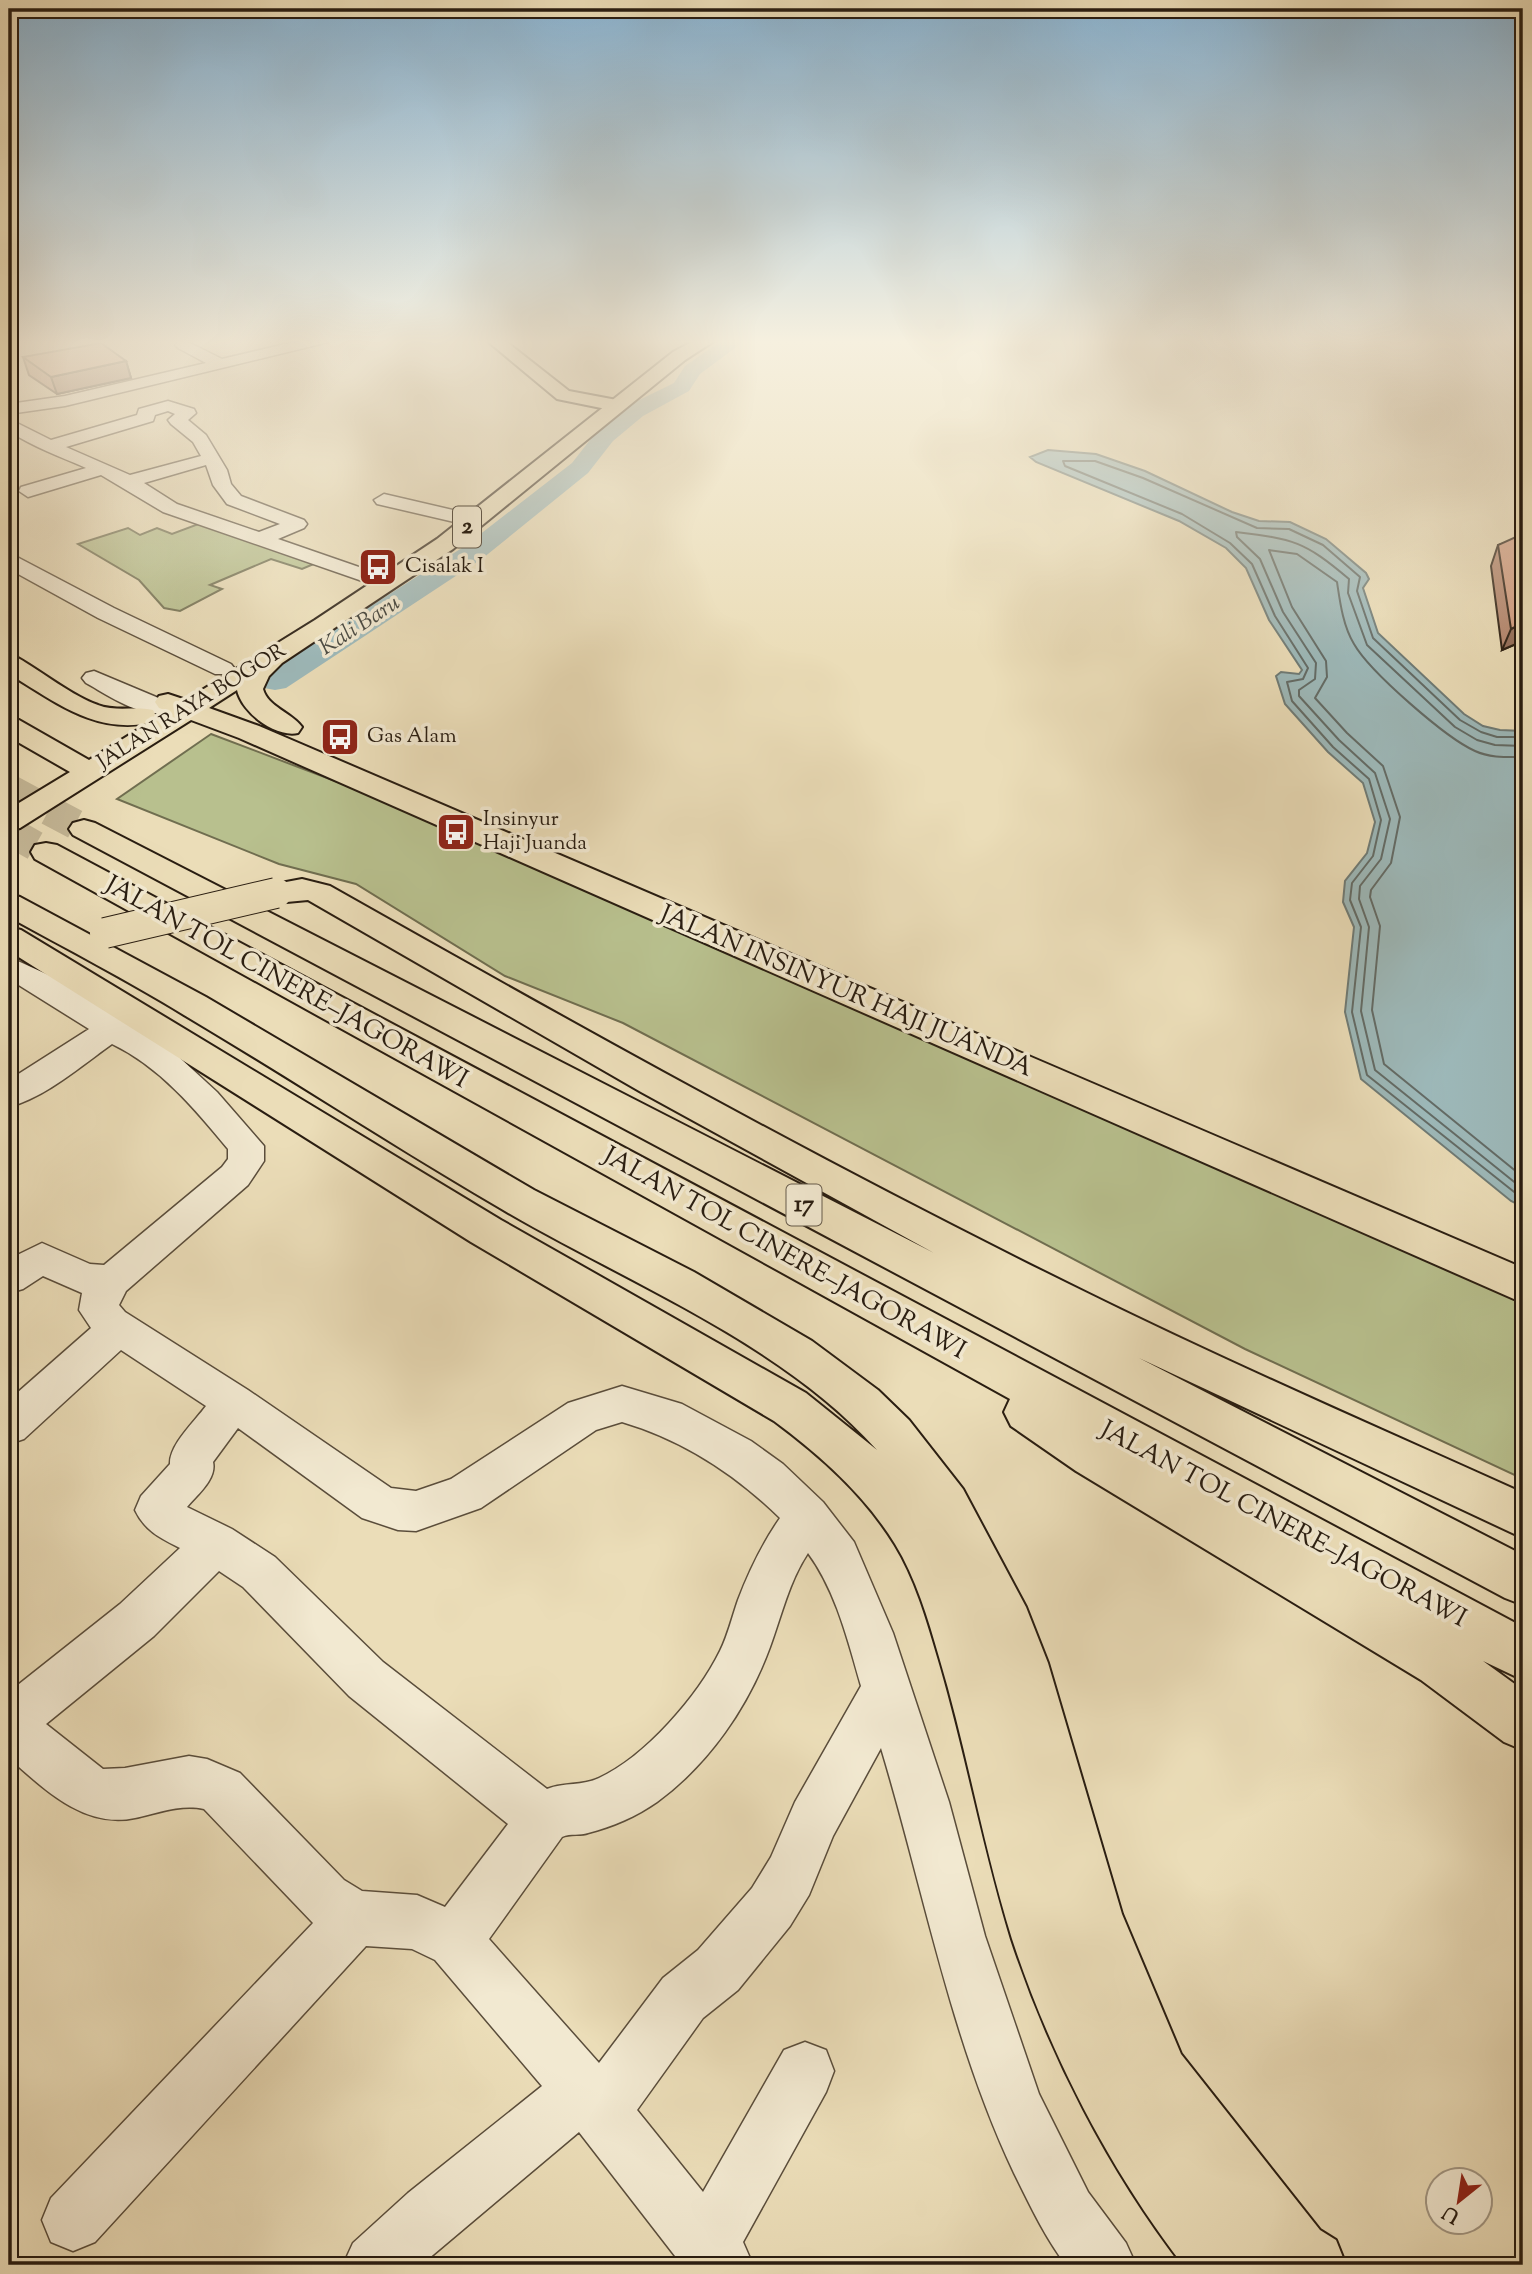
<svg xmlns="http://www.w3.org/2000/svg" width="1532" height="2274" font-family="'Sorts Mill Goudy',serif">
<style>
.green{fill:#b8c08e;stroke:#706e50;stroke-width:2}
.water{fill:#9db9ba;stroke:#6f7b76;stroke-width:2}
.lines{fill:none;stroke-linecap:round;stroke-linejoin:round}
.shore{stroke:#636b66;stroke-width:2}
.river{fill:#9db9ba;fill-rule:evenodd}
.highway-tunnel{stroke:#c4b797;stroke-width:30;stroke-dasharray:30 15;stroke-linecap:butt}
.minor-casing{stroke:#5a4d3b;stroke-width:3}
.major-casing{stroke:#291d11;stroke-width:4}
.highway-casing{stroke:#291d11;stroke-width:4}
.minor{fill:#f2e9d1;fill-rule:evenodd}
.major{fill:#ebddb8;fill-rule:evenodd}
.highway{fill:#ebddb8;fill-rule:evenodd}
.highway-bridge-casing{stroke:#291d11;stroke-width:32;stroke-linecap:butt}
.highway-bridge{stroke:#ebddb8;stroke-width:30}
.wall{fill:#b5876f;stroke:#291d11;stroke-width:2}
.shaded-wall{fill:#946e5a;stroke:#291d11;stroke-width:2}
.building{fill:#d39d81;stroke:#291d11;stroke-width:2}
.labels{text-anchor:middle;dominant-baseline:central;stroke-width:7;stroke-linejoin:round;paint-order:stroke}
.far-poi-label{font-size:21px;fill:#291d11;stroke:#f2e9d1;text-anchor:start}
.far-street-label{font-size:21px;fill:#291d11;stroke:#f2e9d1}
.far-water-label{font-size:23px;font-style:italic;fill:#4c4c44;stroke:#f2e9d1}
.shield{fill:#f2e9d1;stroke:#655a4b;stroke-width:2}
.shield-label{font-size:24px;font-weight:bold;fill:#291d11}
.street-label{font-size:26px;fill:#291d11;stroke:#f2e9d1}
</style>
<rect width="100%" height="100%" fill="#ebddb8"/>
<filter id="stains"><feTurbulence type="fractalNoise" baseFrequency=".00286" numOctaves="4"/><feColorMatrix values="0 0 0 0 .2 0 0 0 0 .09 0 0 0 0 .02 0 0 0 .5 -.17"/></filter>
<radialGradient id="worn" r=".72"><stop offset=".6" stop-color="#630" stop-opacity="0"/><stop offset="1" stop-color="#630" stop-opacity=".3"/></radialGradient>
<g class="green">
<polygon points="201,523 316,563 302,569 271,559 210,585 222,589 180,611 164,608 139,580 78,544 128,528 140,535 157,528 172,534"/>
<polygon points="211,734 343,784 1523,1303 1523,1479 1245,1349 623,1023 505,976 356,884 279,864 117,799"/>
</g>
<polygon class="water" points="1048,450 1096,454 1145,471 1232,512 1259,521 1290,522 1326,539 1366,573 1369,579 1363,588 1378,633 1464,714 1483,726 1500,730 1523,731 1523,1207 1511,1201 1361,1079 1345,1012 1354,927 1343,902 1345,881 1367,853 1375,822 1363,783 1328,752 1285,704 1276,676 1281,672 1299,674 1302,670 1269,620 1246,568 1226,548 1179,521 1036,462 1030,457"/>
<g class="lines">
<g class="shore">
<polyline points="1523,737 1497,737 1481,732 1460,720 1373,638 1357,591 1360,577 1323,545 1289,529 1257,528 1143,478 1095,461 1063,461 1065,466 1182,514 1230,543 1252,564 1275,616 1308,668 1303,679 1287,682 1292,701 1333,747 1369,779 1381,820 1373,856 1352,883 1350,900 1361,927 1352,1012 1367,1075 1523,1199"/>
<path d="M1523,746L1495,745L1477,740L1455,727L1367,645L1348,593L1349,579C1304,541 1294,539 1236,532L1237,537L1260,559L1283,612L1316,663L1315,679L1299,690V696L1339,740L1375,773L1390,819L1381,859L1360,886L1359,899L1369,927L1361,1011L1375,1070L1523,1189"/>
<path d="M1523,757C1507,757 1490,758 1475,751C1446,738 1370,672 1354,644C1343,626 1340,602 1337,582L1297,554L1269,550L1292,607L1326,661L1327,677L1315,698L1347,733L1383,766L1400,817L1391,863L1371,890L1370,897L1380,926L1372,1010L1384,1064L1523,1177"/>
</g>
<polygon class="river" points="724,339 747,339 700,374 689,391 643,416 613,441 588,473 483,558 286,688 275,690 264,688 260,681 264,674 465,546 572,463 597,431 627,406 674,383 685,366"/>
<g class="highway-tunnel">
<polyline points="9,789 84,829"/>
<polyline points="9,831 46,852"/>
</g>
<g class="minor-casing">
<g id="minor">
<polygon points="306,339 332,339 329,342 65,406 9,414 9,404 65,396 206,363 178,348 175,345 178,342 188,342 222,359"/>
<path d="M168,401L194,409L196,413L188,420L206,435L227,470L231,484L241,496L304,520L307,524L304,528L278,539L382,575L386,579L382,583H368L163,512L101,475L28,497L19,491L21,487L86,468C59,456 33,447 9,431V419L51,440L137,415L139,409ZM168,411L175,414L168,420L171,424L193,442L201,456L130,475L66,447L153,421L155,415ZM206,465L213,485L227,504L280,524L259,532L177,504L144,483Z"/>
<polygon points="384,494 470,514 473,518 463,524 377,504 374,500"/>
<polygon points="9,555 17,557 114,608 231,664 235,669 231,674 215,674 98,618 9,569"/>
<path d="M94,671L168,702L171,707L168,712C141,719 108,695 86,683L82,678L86,673Z"/>
<path d="M9,957L53,977L168,1047L217,1092L264,1146V1161L248,1185L126,1291L119,1305L125,1312L248,1390L391,1488L416,1491L451,1479L568,1403L622,1386L682,1404L751,1441L783,1464L823,1502L854,1542L893,1633L949,1802L985,1936L1039,2094L1088,2192L1126,2243L1136,2265H1066C1044,2236 1030,2205 1014,2173C950,2038 924,1890 881,1748L833,1836L809,1895L790,1926L738,1990L703,2018L637,2110L703,2192L784,2050L805,2042L826,2050L834,2071L826,2092L743,2242L753,2265H682L579,2132L421,2265H343L353,2243L408,2193L542,2086L435,1960L412,1949L366,1946L95,2242L73,2251L51,2242L42,2220L51,2198L313,1923L204,1809C180,1804 158,1813 135,1818C84,1829 44,1789 9,1758V1692L120,1604L180,1548C160,1538 145,1531 135,1510L141,1496L170,1464C169,1445 195,1421 206,1406L121,1350L24,1439L9,1444V1400L91,1328L79,1310L82,1293L43,1276L23,1289L9,1293V1259L42,1243L90,1264L104,1265L222,1167L228,1159V1149C195,1109 160,1067 112,1044C81,1066 46,1097 9,1107V1080L89,1029L9,979ZM622,1422C683,1440 735,1474 780,1518C762,1544 749,1571 738,1600C732,1617 728,1635 720,1651C698,1696 645,1757 599,1778C583,1786 564,1782 547,1789L383,1662L275,1557L232,1529L187,1507C197,1495 217,1479 213,1462L238,1428L362,1518L398,1530L416,1531L481,1508L596,1430ZM808,1553C836,1591 848,1641 861,1686L795,1802L771,1857L752,1888L698,1950L663,1978L599,2063L489,1939L562,1837C571,1833 580,1836 588,1833C612,1827 637,1816 657,1802C709,1764 748,1707 770,1647C782,1614 789,1582 808,1553ZM219,1571L243,1587L349,1696L508,1824L445,1907L417,1895L362,1891L344,1880L240,1773L207,1759L189,1756L125,1768L103,1769L46,1724L154,1636Z"/>
</g>
</g>
<g class="major-casing">
<g id="major">
<polygon points="485,339 503,339 569,391 622,401 625,405 616,411 557,399"/>
<path d="M9,655L18,658C41,671 74,697 98,705C116,712 135,706 153,710L156,716L153,722C97,736 54,701 9,674Z"/>
</g>
</g>
<g class="highway-casing">
<g id="highway">
<path d="M697,339H717L685,360L453,549L282,663L269,676L263,689C268,707 291,712 302,727L298,733C276,738 242,713 237,690L209,708L259,726L1523,1268V1303L239,738L191,720L20,828L9,831V809L70,772L9,737V718L19,720L89,760L168,711L159,708L155,702L159,696L168,694L186,700L315,620L437,539L673,352Z"/>
<path d="M84,820L95,823L934,1253L641,1092L308,900L276,903L265,900L260,893L265,886L302,879L330,886C574,1024 819,1161 1071,1285C1220,1359 1372,1425 1523,1493V1538L1139,1358L1523,1555V1605L1505,1598L73,835L69,829L73,823Z"/>
<polygon points="46,843 57,845 1523,1627 1523,1680 1483,1661 1523,1690 1523,1750 1504,1742 1421,1680 1076,1471 1011,1426 1004,1412 1010,1399 35,859 31,852 35,845"/>
<path d="M9,894L20,897L206,997L534,1190L694,1272L812,1341L878,1390L909,1420L963,1489L1026,1607L1048,1663L1122,1914L1181,2054L1320,2230L1336,2240L1346,2265H1183C1109,2169 1050,2054 1012,1939C983,1846 967,1750 939,1657C928,1619 916,1578 895,1544C864,1494 821,1456 774,1421L471,1242L9,951V927L21,930L501,1220L806,1393L877,1450C782,1343 626,1282 505,1211C396,1148 292,1079 184,1015C127,980 67,949 9,917Z"/>
</g>
</g>
<use href="#minor" class="minor"/>
<use href="#major" class="major"/>
<use href="#highway" class="highway"/>
<g class="highway-bridge-casing">
<polyline id="highway-bridge" points="105,933 276,893"/>
</g>
<use href="#highway-bridge" class="highway-bridge"/>
</g>
<g class="wall">
<polygon points="23,357 126,361 131,378 57,394 29,375"/>
<polygon points="1523,537 1523,641 1502,650 1491,566 1498,545"/>
</g>
<g class="shaded-wall">
<polygon points="126,361 131,378 57,394 51,377"/>
<polygon points="1523,623 1523,641 1502,650 1511,629"/>
</g>
<g class="building">
<polygon points="101,343 126,361 51,377 23,357"/>
<polygon points="1518,536 1523,537 1523,623 1511,629 1498,545"/>
</g>
<linearGradient id="sky" x2="0" y2="1"><stop stop-color="#8ab6d6"/><stop offset="0.52" stop-color="#f6f0df"/><stop offset="1" stop-color="#f6f0df" stop-opacity="0"/></linearGradient>
<rect width="1532" height="657" fill="url(#sky)"/>
<defs>
<g id="bus-square" transform="scale(2.0125)"><rect x="-9" y="-9" width="18" height="18" rx="4" fill="#8f2418" stroke="#f2e9d1"/><path d="M-5-6H5V4H4V6H2V4H-2V6H-4V4H-5ZM-3.5-4V0h7V-4ZM-3.5 1.2v1.5H-2V1.2ZM2 1.2v1.5H3.5V1.2Z" fill="#fff"/></g>
</defs>
<g fill-rule="evenodd">
<use href="#bus-square" x="378" y="567"/>
<use href="#bus-square" x="340" y="737"/>
<use href="#bus-square" x="456" y="832"/>
</g>
<g class="labels">
<g class="far-poi-label">
<text x="405" y="567">Cisalak I</text>
<text x="367" y="737">Gas Alam</text>
<text x="483" y="820">Insinyur<tspan x="483" dy="24">Haji Juanda</tspan></text>
</g>
<g class="far-street-label">
<text transform="translate(192 707) rotate(-32)">JALAN RAYA BOGOR</text>
</g>
<g class="far-water-label">
<text transform="translate(360 626) rotate(-33)">Kali Baru</text>
</g>
<g class="shield">
<rect x="453" y="506.5" width="28" height="41" rx="5"/>
<rect x="786.5" y="1184.5" width="35" height="41" rx="5"/>
</g>
<g class="shield-label">
<text x="467" y="527">2</text>
<text x="804" y="1205">17</text>
</g>
<g class="street-label">
<text transform="translate(286 983) rotate(29)">JALAN TOL CINERE–JAGORAWI</text>
<text transform="translate(846 992) rotate(23)">JALAN INSINYUR HAJI JUANDA</text>
<text transform="translate(784 1254) rotate(29)">JALAN TOL CINERE–JAGORAWI</text>
<text transform="translate(1283 1525) rotate(28)">JALAN TOL CINERE–JAGORAWI</text>
</g>
</g>
<rect width="1532" height="2274" fill="none" stroke="#ebddb8" stroke-width="35"/>
<rect x="10" y="10" width="1511" height="2253" fill="none" stroke="#291d11" stroke-width="3.5"/>
<rect x="18" y="18" width="1497" height="2239" fill="none" stroke="#291d11" stroke-width="2"/>
<g transform="translate(1459 2201) rotate(210)"><circle r="33" fill="#f2e9d1" stroke="#a29784" stroke-width="2"/>
<path d="M0-5L12 26L0 18L-12 26Z" fill="#8f2418"/>
<text y="-10" font-size="19" font-weight="bold" text-anchor="middle" fill="#291d11">U</text>
</g>
<rect width="100%" height="100%" filter="url(#stains)"/>
<rect width="100%" height="100%" fill="url(#worn)"/>
</svg>
